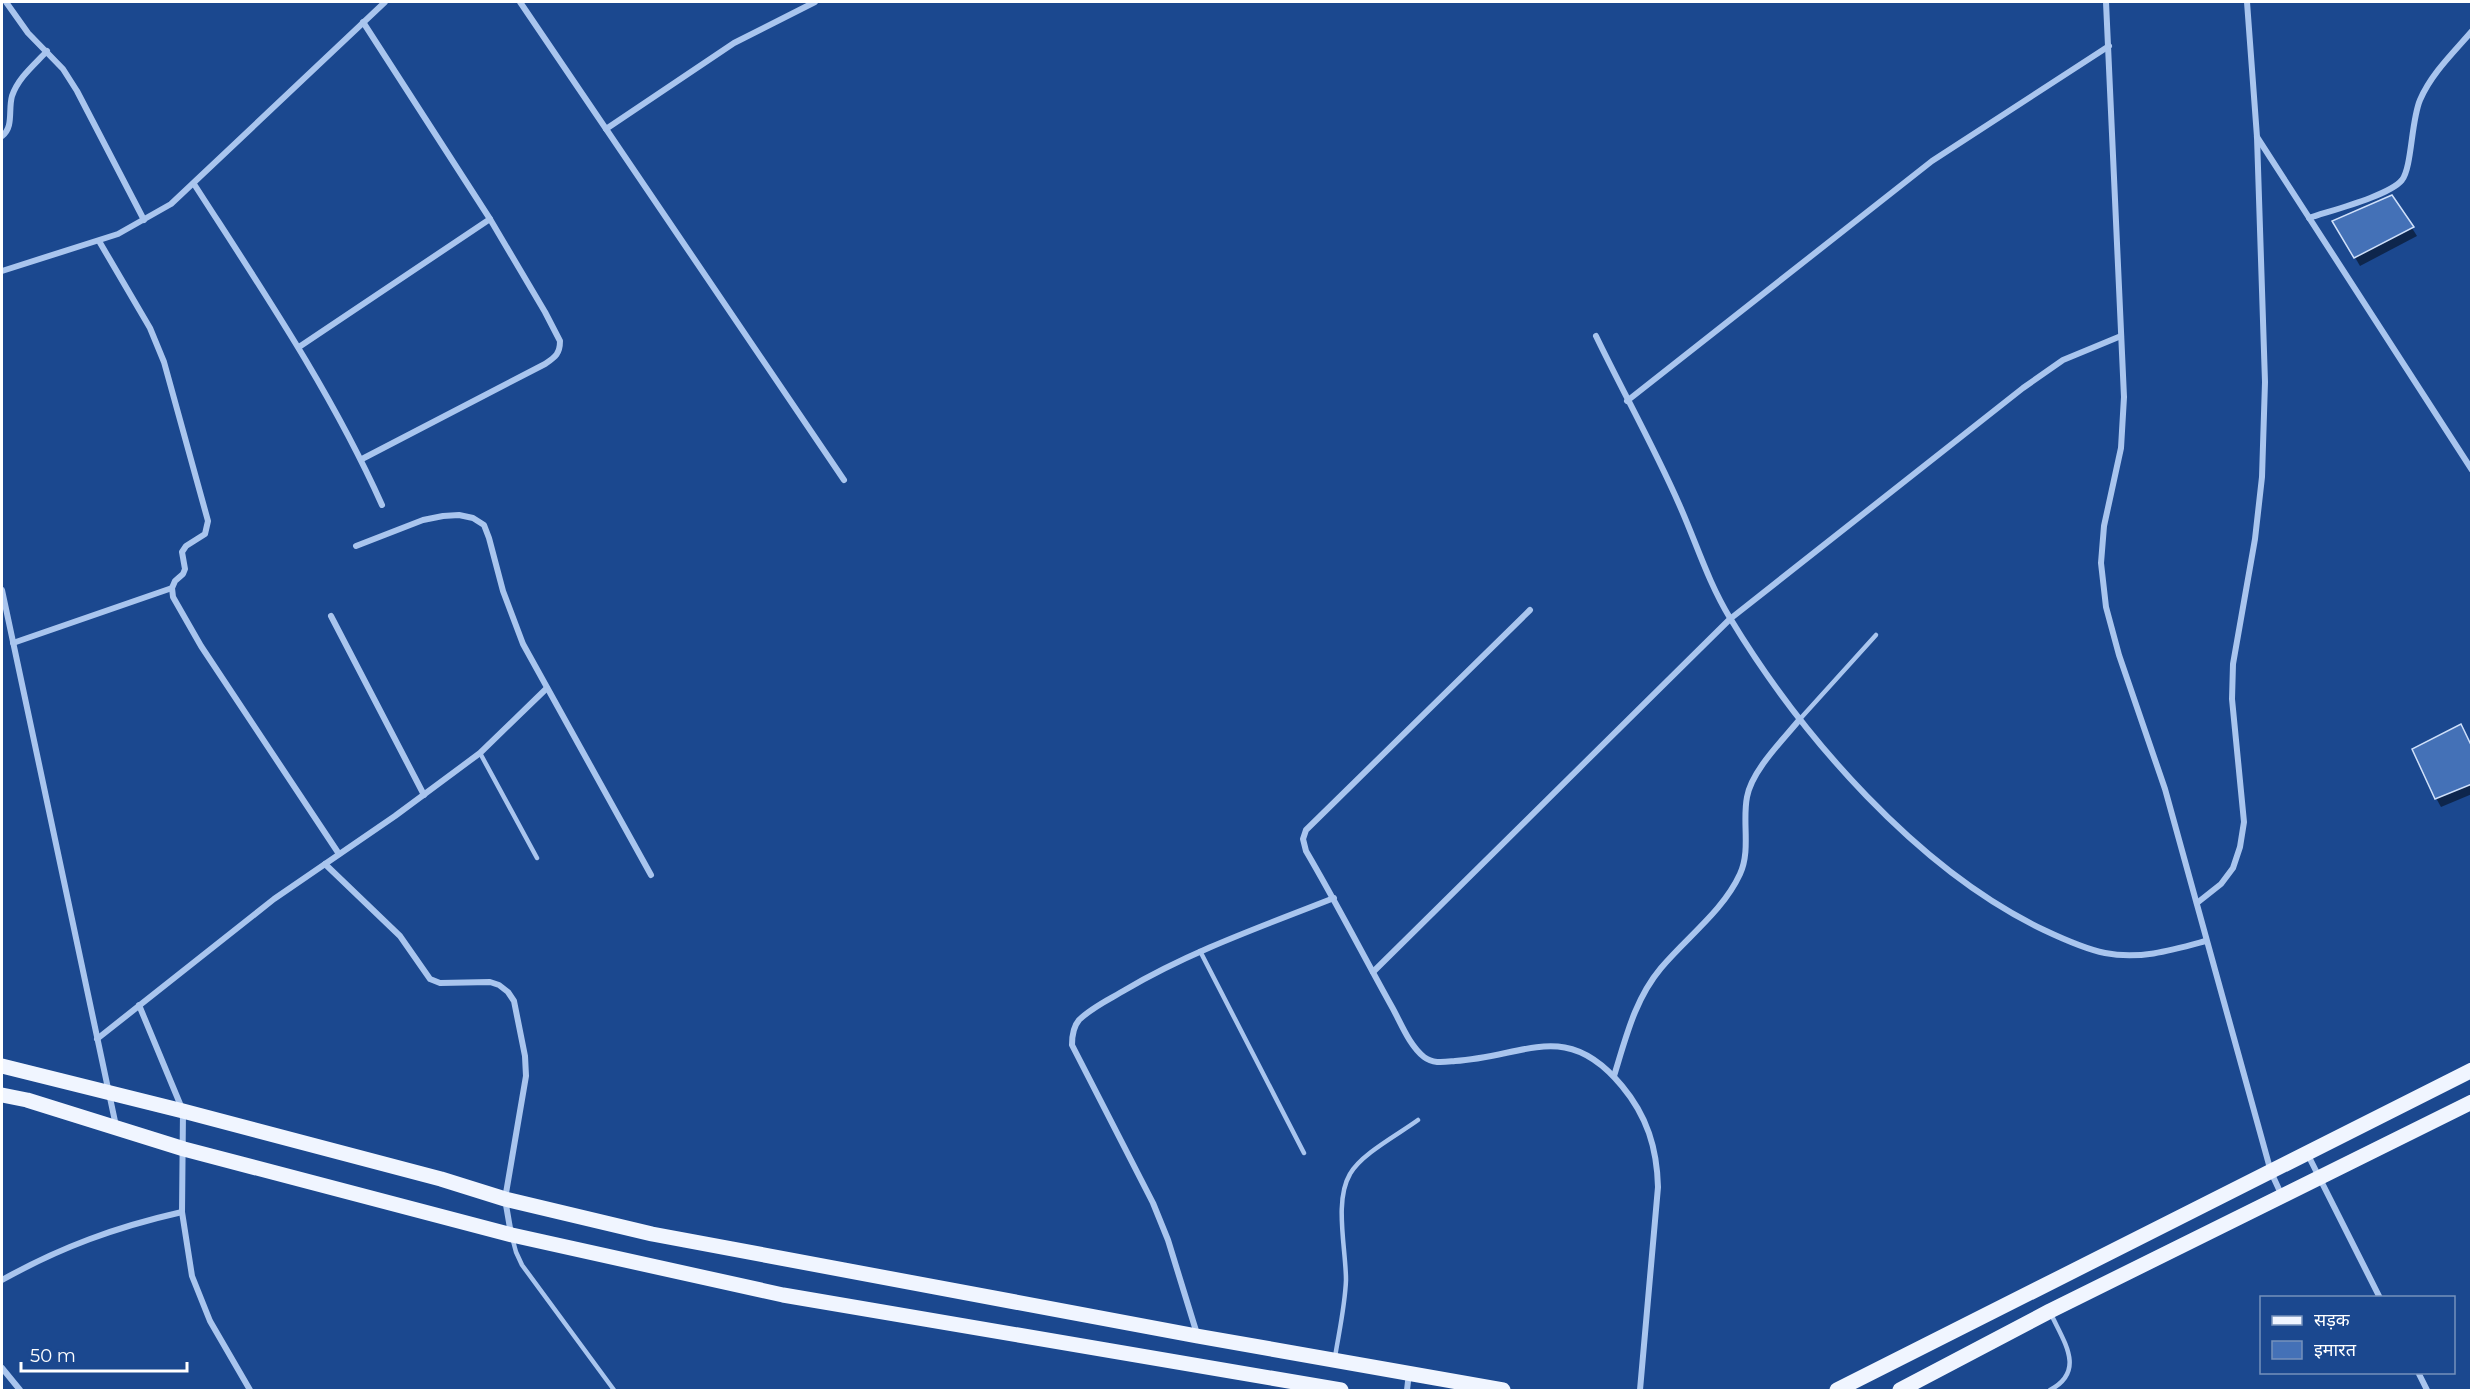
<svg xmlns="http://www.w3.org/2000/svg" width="2473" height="1392" font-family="Montserrat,'Noto Sans Devanagari',sans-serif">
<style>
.shadow{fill:#0007}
.building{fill:#4471b7;stroke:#cfe0fa;stroke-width:1.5}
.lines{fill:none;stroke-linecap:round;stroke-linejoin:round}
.lane{stroke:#a9c5ee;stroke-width:4.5}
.street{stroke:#a9c5ee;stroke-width:6}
.primary{stroke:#f0f5ff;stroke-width:15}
</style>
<rect width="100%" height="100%" fill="#1b488f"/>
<g class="shadow">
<polygon points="2334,221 2412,228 2417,236 2360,266"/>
<polygon points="2472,749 2472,794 2441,807 2436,798"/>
</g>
<g class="building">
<polygon points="2392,195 2414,227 2354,258 2332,221"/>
<polygon points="2461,724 2472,747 2472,784 2435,799 2412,749"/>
</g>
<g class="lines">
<g class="lane">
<polyline points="1800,719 1876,635"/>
<polyline points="480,753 537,858"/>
<polyline points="1200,951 1304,1153"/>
<polyline points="512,1237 516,1252 522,1265 614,1390"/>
<path d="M1335,1357C1339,1332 1345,1306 1346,1280C1346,1249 1334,1201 1350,1174C1361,1154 1399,1134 1418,1120"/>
<path d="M2050,1390C2086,1371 2064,1342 2051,1314"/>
</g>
<g class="street">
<polyline points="6,2 28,33 63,69 77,91 144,220"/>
<polyline points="520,2 844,480"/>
<polyline points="2106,2 2124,397 2121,448 2104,526 2101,563 2106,607 2119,655 2165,789 2271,1172 2282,1196"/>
<polyline points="606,129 734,43 815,2"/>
<path d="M2,136C14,127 8,110 12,96C18,78 34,65 47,51"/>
<polyline points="2257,137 2472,470"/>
<path d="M194,184C261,288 331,391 382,505"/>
<path d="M2309,218C2329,211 2389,196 2402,180C2412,167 2411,121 2420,100C2431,74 2453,53 2472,31"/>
<polyline points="99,241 150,328 164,362 208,521 205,534 186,546 182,552 185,569 183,574 175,581 172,588 173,597 201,646 339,854"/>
<polyline points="2,271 118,234 171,204 385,2"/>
<path d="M1596,336C1623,392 1654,447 1679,504C1696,542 1708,582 1730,618C1802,737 1918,870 2044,930C2063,939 2085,949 2105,953C2140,960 2173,950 2206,941"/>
<polyline points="299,347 490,219"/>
<polyline points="1627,401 1932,161 2109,46"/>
<path d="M362,459L545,364C555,357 560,354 560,341L545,312L490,219L363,22"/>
<polyline points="356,546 423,520 443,516 459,515 473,518 484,525 489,538 503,591 523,644 651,875"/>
<polyline points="2,590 116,1126"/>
<path d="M1530,610L1306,830L1303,839L1306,851C1336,902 1363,955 1392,1007C1401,1023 1409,1045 1424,1057C1433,1064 1444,1062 1455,1061C1525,1057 1566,1018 1622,1086C1647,1116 1657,1148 1658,1187L1640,1390"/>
<polyline points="331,616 424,795"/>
<polyline points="13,643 172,588"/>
<polyline points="325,864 400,936 430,979 440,983 490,982 499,985 508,992 514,1001 525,1056 526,1076 505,1199 511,1234"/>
<polyline points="2197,903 2221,884 2233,868 2240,847 2244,822 2232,699 2233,664 2255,539 2262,477 2265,382 2257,137 2247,2"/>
<polyline points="1373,972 1730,619 2023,388 2063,360 2121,336"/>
<polyline points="139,1005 183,1111 182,1212 192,1276 210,1321 250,1390"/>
<polyline points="97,1039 274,899 395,816 480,753 547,688"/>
<path d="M1614,1076C1626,1037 1635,999 1661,968C1687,937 1723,911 1740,874C1751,850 1742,822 1747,797C1752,770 1783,740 1800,719"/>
<polyline points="2308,1155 2380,1298"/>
<path d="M2,1280C61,1247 116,1227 182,1212"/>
<path d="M1197,1334L1168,1240L1153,1203L1072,1045C1072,1036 1073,1027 1079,1020C1092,1007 1110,999 1125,990C1191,951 1263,926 1334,898"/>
<polyline points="2,1368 20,1390"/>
<polyline points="2418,1372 2427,1390"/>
<polyline points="1407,1390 1409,1373"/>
</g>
<g class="primary">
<polyline points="2,1066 183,1111 441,1179 505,1199 652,1234 1197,1336 1503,1390"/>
<polyline points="2,1095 27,1100 184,1149 512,1235 783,1295 1341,1390"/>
<polyline points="1837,1390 2472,1070"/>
<polyline points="1900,1390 2050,1311 2472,1102"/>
</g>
</g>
<rect width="2473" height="1392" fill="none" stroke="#ffffff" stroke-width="6"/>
<rect x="2260" y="1296" width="195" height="78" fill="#1b488f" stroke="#7691bc" stroke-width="1.5"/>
<rect x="2272" y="1316" width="30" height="9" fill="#f0f5ff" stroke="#7691bc" stroke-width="1.5"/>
<text x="2314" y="1326" font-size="18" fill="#ffffff">सड़क</text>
<rect x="2272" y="1341" width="30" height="18" fill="#4471b7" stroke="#7691bc" stroke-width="1.5"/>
<text x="2314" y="1356" font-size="18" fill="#ffffff">इमारत</text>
<path d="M21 1362v9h166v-9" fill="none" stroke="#ffffff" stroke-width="3"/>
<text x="30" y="1362" font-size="18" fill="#ffffff" stroke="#1b488f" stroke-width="4.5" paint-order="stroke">50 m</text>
</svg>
